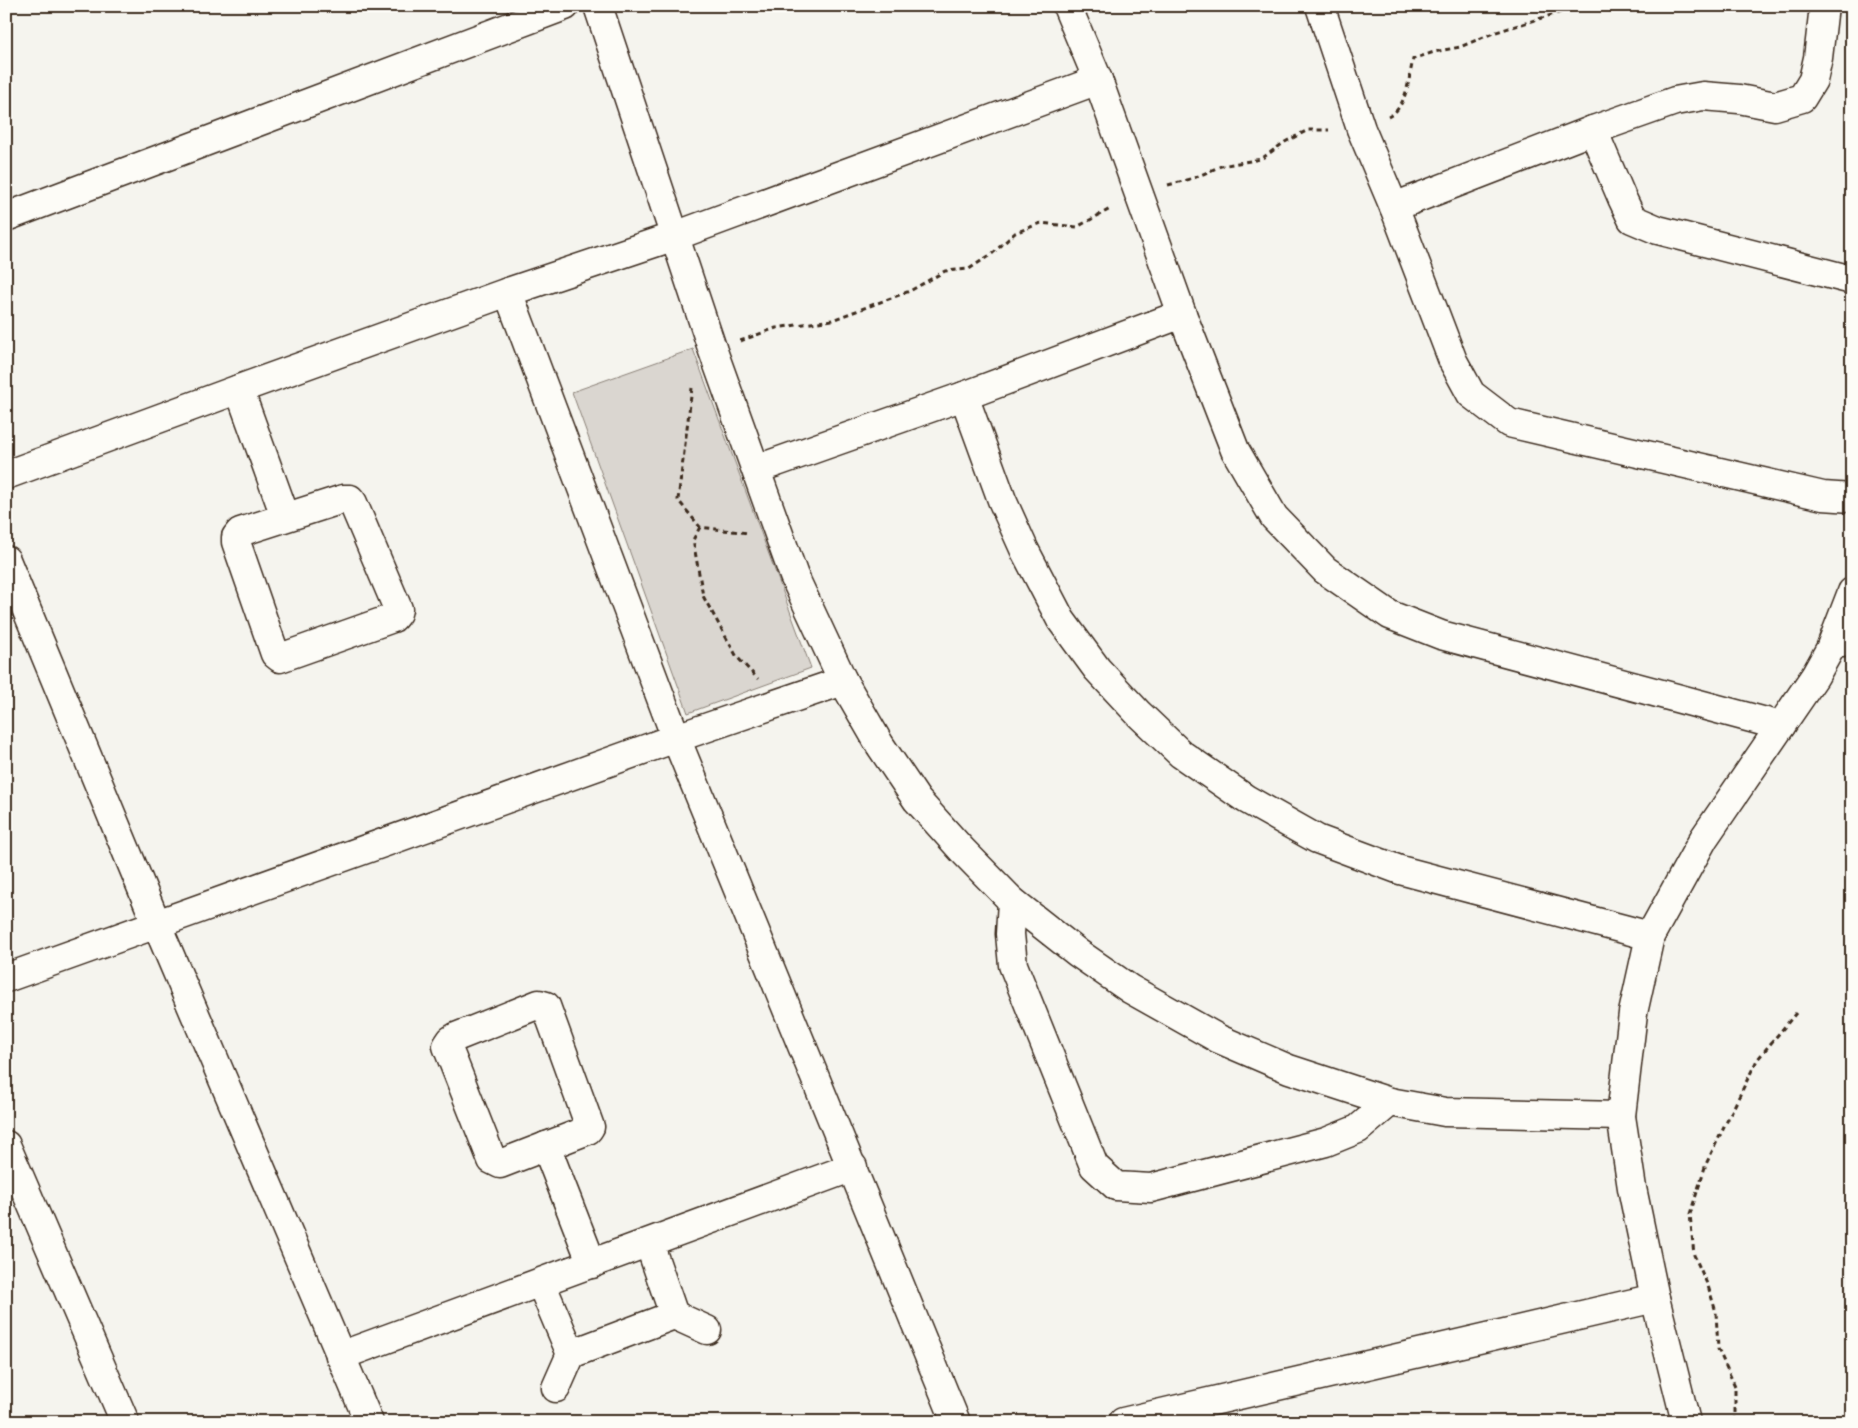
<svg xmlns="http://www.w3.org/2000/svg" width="1858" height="1428" font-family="Kalam,sans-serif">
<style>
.grass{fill:#dad6d0;stroke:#8a8077}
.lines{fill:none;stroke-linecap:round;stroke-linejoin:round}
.service-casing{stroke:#3b2a1e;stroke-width:19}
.minor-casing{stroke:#3b2a1e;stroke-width:31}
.path{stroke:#3b2a1e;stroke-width:3;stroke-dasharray:5 4;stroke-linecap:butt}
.service{stroke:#fdfcf7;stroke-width:15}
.minor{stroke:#fdfcf7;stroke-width:28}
</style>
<rect width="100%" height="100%" fill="#f5f4ee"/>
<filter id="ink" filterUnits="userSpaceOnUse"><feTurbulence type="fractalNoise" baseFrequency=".02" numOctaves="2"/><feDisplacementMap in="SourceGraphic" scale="10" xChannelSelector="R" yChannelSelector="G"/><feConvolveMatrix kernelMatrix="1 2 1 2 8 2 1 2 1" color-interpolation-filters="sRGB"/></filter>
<g filter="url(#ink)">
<polygon class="grass" points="693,349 811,668 688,713 572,392"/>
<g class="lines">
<g class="service-casing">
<polyline id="service" points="1830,649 1852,649"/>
</g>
<g class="minor-casing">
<g id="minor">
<polyline points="598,6 713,351 794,576 843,681 880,745 917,800 962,850 1012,901 1078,953 1130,989 1219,1039 1289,1069 1390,1102 1445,1112 1621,1116"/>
<polyline points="1067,6 1098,80 1182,314 1235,450 1274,517 1325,570 1390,615 1441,635 1781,726"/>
<polyline points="1320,6 1361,129 1394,207 1453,361 1471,394 1509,423 1823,496 1852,498"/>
<polyline points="1593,130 1622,198 1632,219 1658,230 1852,280"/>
<polyline points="1394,207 1593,130 1675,101 1703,96 1739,99 1775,106 1802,98 1813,80 1818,58 1824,6"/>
<polyline points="6,217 565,6"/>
<polyline points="508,292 676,738 956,1422"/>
<polyline points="239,389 285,516"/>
<polyline points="964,396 1002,500 1025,551 1061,620 1097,669 1139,714 1181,754 1246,799 1317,839 1400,870 1650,936"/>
<polyline points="757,469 964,396 1182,314"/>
<polyline points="6,475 239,389 508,292 675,236 1098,80"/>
<polygon points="343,499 350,499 353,503 398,609 397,613 393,618 280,658 275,654 236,542 236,537 240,532"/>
<polyline points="6,560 157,925 369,1422"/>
<polyline points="1012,901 1010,934 1013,965 1094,1166 1116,1186 1151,1188 1326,1142 1358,1129 1390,1102"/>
<polyline points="6,978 676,738 843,681"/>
<polygon points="539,1004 546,1006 590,1127 588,1130 500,1164 492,1160 447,1046 451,1040 456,1037"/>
<polyline points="6,1145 125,1422"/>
<polyline points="546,1146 592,1264"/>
<polyline points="541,1283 571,1354 674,1315 649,1243"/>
<polyline points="674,1315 707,1330"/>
<polyline points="340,1356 853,1167"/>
<polyline points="556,1388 571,1354"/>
<polyline points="1123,1422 1655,1298"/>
<polyline points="1686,1422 1655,1298 1632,1188 1621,1116 1633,1013 1650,936 1704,838 1815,676 1830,649 1852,592"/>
</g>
</g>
<g class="path">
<path d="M1388,117C1407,108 1409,77 1413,59L1434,52L1460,47L1493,33L1561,12L1571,6"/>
<polyline points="1168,185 1194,178 1221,166 1261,159 1285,142 1308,130 1329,130"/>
<polyline points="740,341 776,328 832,320 910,291 945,271 969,269 993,253 1015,233 1041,223 1077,227 1112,208"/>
<polyline points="692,388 678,500 700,527 748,533"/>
<polyline points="700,527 693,540 703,596 737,657 758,679"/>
<polyline points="1735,1422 1735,1386 1718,1349 1716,1312 1708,1286 1694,1255 1690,1214 1706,1164 1757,1060 1796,1013"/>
</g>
<use href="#service" class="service"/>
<use href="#minor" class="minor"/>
</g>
</g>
<rect width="1858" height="1428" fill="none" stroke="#fdfcf7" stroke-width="25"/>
<rect x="12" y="12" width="1833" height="1403" fill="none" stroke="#3b2a1e" stroke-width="2" filter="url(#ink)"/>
</svg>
